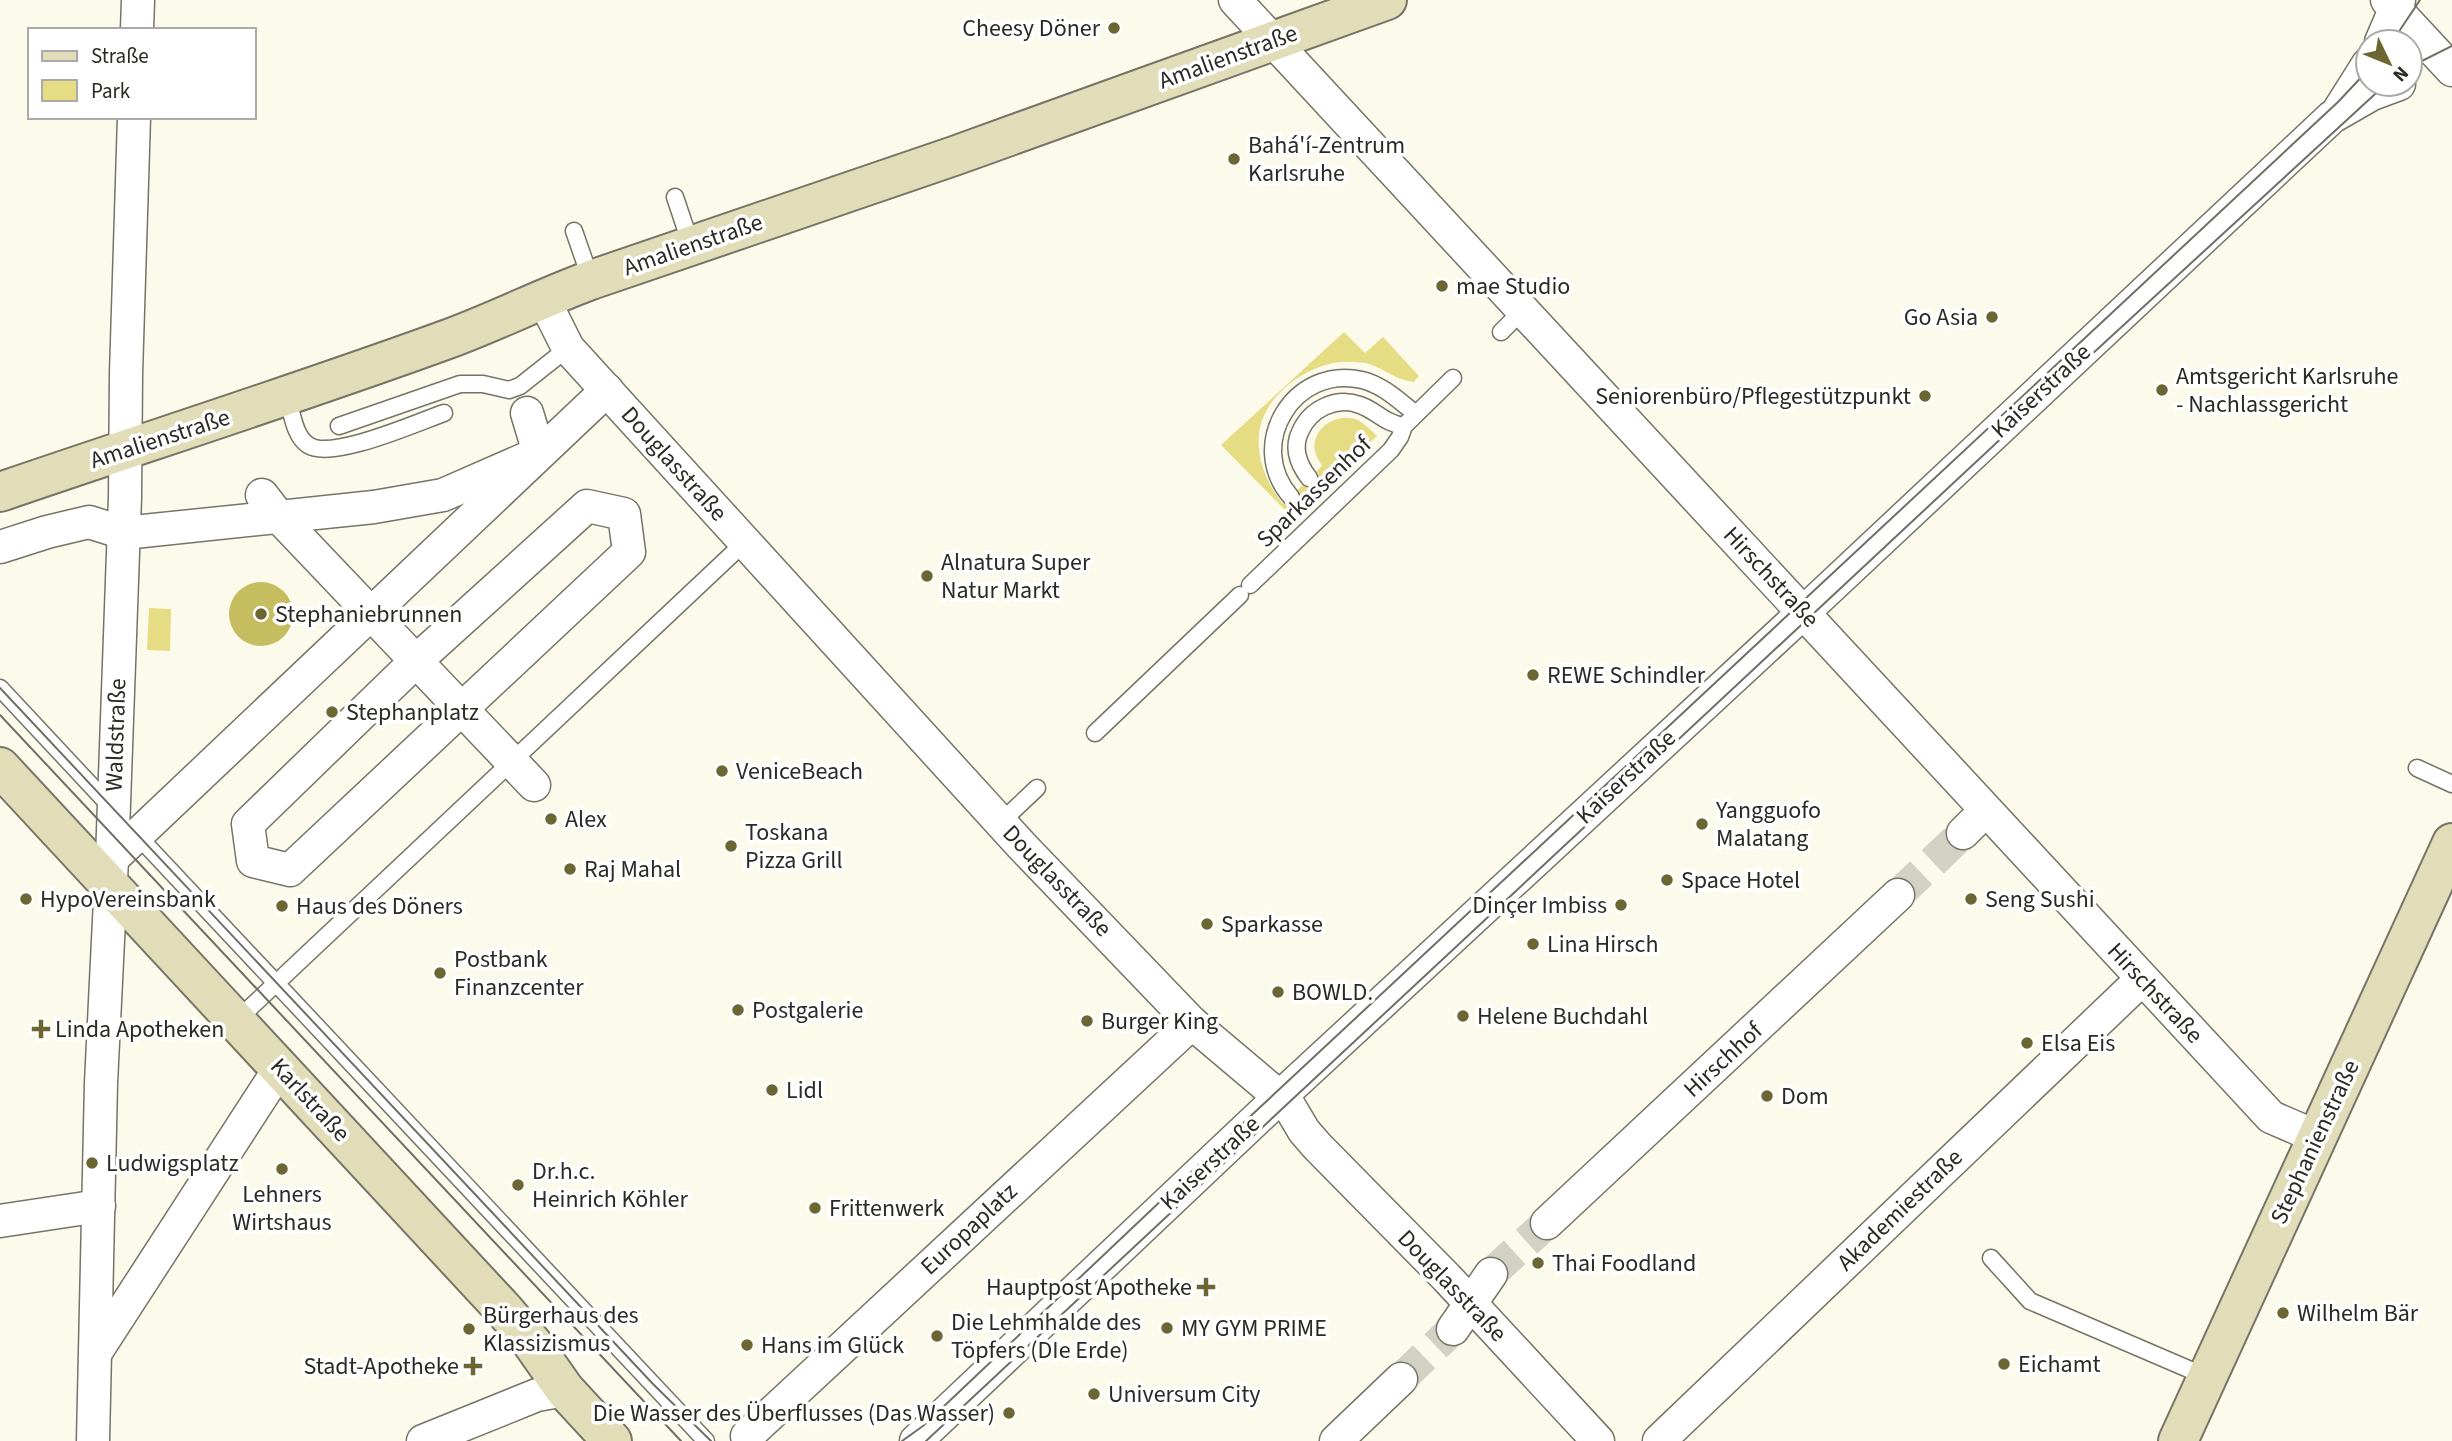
<svg xmlns="http://www.w3.org/2000/svg" width="2452" height="1441" font-family="'Source Sans 3',sans-serif">
<style>
.green{fill:#e5dc84}
.water{fill:#c6bd61}
.lines{fill:none;stroke-linecap:round;stroke-linejoin:round}
.street-tunnel{stroke:#d2d1c3;stroke-width:32;stroke-dasharray:32 16;stroke-linecap:butt}
.lane-casing{stroke:#757467;stroke-width:19}
.street-casing{stroke:#757467;stroke-width:35}
.secondary-casing{stroke:#757467;stroke-width:42}
.lane{stroke:#fff;stroke-width:16}
.street{stroke:#fff;stroke-width:32}
.secondary{stroke:#e1ddb8;stroke-width:38}
.tram{stroke:#706f66;stroke-width:2}
.poi-dot{fill:#6c6633;stroke:#fff;stroke-width:2.5}
.labels{text-anchor:middle;dominant-baseline:central;stroke-width:7;stroke-linejoin:round;paint-order:stroke}
.poi-label{font-size:24px;fill:#2b2a25;stroke:#fff;text-anchor:start}
.street-label{font-size:24px;fill:#2b2a25;stroke:#fff}
</style>
<rect width="100%" height="100%" fill="#fcfbeb"/>
<g class="green">
<path d="M1344,332L1365,353L1383,337L1419,376L1414,382C1393,379 1387,370 1369,364C1362,362 1350,362 1342,362C1310,364 1270,391 1261,424C1253,451 1266,484 1283,504L1322,466C1320,462 1316,456 1315,451C1311,429 1335,413 1355,419C1363,422 1371,430 1377,436L1290,515L1221,445Z"/>
<polygon points="149,608 171,609 170,651 147,650"/>
</g>
<circle class="water" cx="261" cy="614" r="32"/>
<g class="lines">
<g class="street-tunnel">
<polyline points="1898,895 1963,833"/>
<polyline points="1491,1274 1547,1223"/>
<polyline points="1401,1379 1453,1329"/>
</g>
<g class="lane-casing">
<g id="lane">
<polyline points="675,197 691,245"/>
<polyline points="574,231 591,280"/>
<polyline points="1501,332 1523,310"/>
<path d="M287,396C292,412 294,436 308,445C331,461 418,422 444,413"/>
<polyline points="339,426 460,384 483,384 509,390 520,386 568,348"/>
<path d="M1309,478C1299,465 1292,449 1300,432C1310,409 1336,396 1360,405C1377,411 1384,423 1404,426"/>
<path d="M1291,497C1245,445 1294,364 1362,380C1383,385 1399,401 1416,414"/>
<polyline points="1250,585 1391,450 1400,437 1404,426 1453,378"/>
<polyline points="0,688 113,809"/>
<polyline points="1095,733 1240,595"/>
<polyline points="2417,768 2452,784"/>
<polyline points="1001,822 1037,788"/>
<polyline points="135,833 706,1441"/>
<polyline points="236,1021 745,542"/>
<polyline points="1991,1258 2030,1301 2207,1377"/>
</g>
</g>
<g class="street-casing">
<g id="street">
<polyline points="1235,0 2271,1117 2317,1137"/>
<polyline points="2387,0 2452,70"/>
<polyline points="137,30 138,0"/>
<polyline points="2381,42 2399,0"/>
<polyline points="2339,110 2368,64"/>
<polyline points="543,298 568,348 1022,846 1192,1023 1288,1104 1304,1131 1317,1146 1447,1278 1598,1441"/>
<polyline points="262,495 279,517 534,785"/>
<polygon points="587,506 624,514 629,552 290,870 253,861 248,824 416,661"/>
<polyline points="0,547 47,532 89,522 124,533 374,507 443,495 539,453 527,413"/>
<polyline points="1963,833 1985,811"/>
<polyline points="112,859 607,390"/>
<polyline points="0,1221 99,1206"/>
<polyline points="1547,1223 1898,895"/>
<polyline points="1453,1329 1491,1274"/>
<polyline points="96,1352 280,1068"/>
<polyline points="747,1436 1192,1023"/>
<polyline points="93,1441 101,1083 112,859 125,497 126,374 134,117"/>
<polyline points="423,1441 537,1395 565,1390"/>
<polyline points="916,1441 1281,1096 1804,612 2332,117 2372,94 2399,84"/>
<polyline points="1336,1441 1401,1379"/>
<polyline points="1659,1441 2142,979"/>
</g>
</g>
<g class="secondary-casing">
<g id="secondary">
<path d="M0,492C149,441 300,393 448,339C497,321 542,298 591,280L954,156L1387,0"/>
<polyline points="0,767 505,1311 532,1343 565,1390 612,1441"/>
<polyline points="2178,1441 2452,843"/>
</g>
</g>
<use href="#lane" class="lane"/>
<use href="#street" class="street"/>
<use href="#secondary" class="secondary"/>
<g class="tram">
<polyline points="2392,42 2420,0"/>
<polyline points="2410,67 2452,46"/>
<polyline points="0,688 653,1384 711,1441"/>
<polyline points="0,715 681,1441"/>
<polyline points="902,1441 923,1426 1241,1125 2338,102 2368,70"/>
<polyline points="926,1441 2066,378 2386,84"/>
</g>
</g>
<g class="poi-dot">
<circle cx="1114" cy="28" r="7"/>
<circle cx="1234" cy="159" r="7"/>
<circle cx="1442" cy="286" r="7"/>
<circle cx="1992" cy="317" r="7"/>
<circle cx="2162" cy="390" r="7"/>
<circle cx="1925" cy="396" r="7"/>
<circle cx="927" cy="576" r="7"/>
<circle cx="261" cy="614" r="7"/>
<circle cx="1533" cy="675" r="7"/>
<circle cx="332" cy="712" r="7"/>
<circle cx="722" cy="771" r="7"/>
<circle cx="551" cy="819" r="7"/>
<circle cx="1702" cy="824" r="7"/>
<circle cx="731" cy="846" r="7"/>
<circle cx="570" cy="869" r="7"/>
<circle cx="1667" cy="880" r="7"/>
<circle cx="26" cy="899" r="7"/>
<circle cx="1971" cy="899" r="7"/>
<circle cx="1621" cy="905" r="7"/>
<circle cx="282" cy="906" r="7"/>
<circle cx="1207" cy="924" r="7"/>
<circle cx="1533" cy="944" r="7"/>
<circle cx="440" cy="973" r="7"/>
<circle cx="1278" cy="992" r="7"/>
<circle cx="738" cy="1010" r="7"/>
<circle cx="1463" cy="1016" r="7"/>
<circle cx="1087" cy="1021" r="7"/>
<path d="M37.5 1018.5h7v7h7v7h-7v7h-7v-7h-7v-7h7z"/>
<circle cx="2027" cy="1043" r="7"/>
<circle cx="772" cy="1090" r="7"/>
<circle cx="1767" cy="1096" r="7"/>
<circle cx="92" cy="1163" r="7"/>
<circle cx="282" cy="1169" r="7"/>
<circle cx="518" cy="1185" r="7"/>
<circle cx="815" cy="1208" r="7"/>
<circle cx="1538" cy="1263" r="7"/>
<path d="M1202.5 1276.5h7v7h7v7h-7v7h-7v-7h-7v-7h7z"/>
<circle cx="2283" cy="1313" r="7"/>
<circle cx="1167" cy="1328" r="7"/>
<circle cx="469" cy="1329" r="7"/>
<circle cx="937" cy="1336" r="7"/>
<circle cx="747" cy="1345" r="7"/>
<circle cx="2004" cy="1364" r="7"/>
<path d="M469.5 1355.5h7v7h7v7h-7v7h-7v-7h-7v-7h7z"/>
<circle cx="1094" cy="1394" r="7"/>
<circle cx="1009" cy="1413" r="7"/>
</g>
<g class="labels">
<g class="poi-label">
<text x="1100" y="28" text-anchor="end">Cheesy Döner</text>
<text x="1248" y="145">Bahá'í-Zentrum<tspan x="1248" dy="28">Karlsruhe</tspan></text>
<text x="1456" y="286">mae Studio</text>
<text x="1978" y="317" text-anchor="end">Go Asia</text>
<text x="2176" y="376">Amtsgericht Karlsruhe<tspan x="2176" dy="28">- Nachlassgericht</tspan></text>
<text x="1911" y="396" text-anchor="end">Seniorenbüro/Pflegestützpunkt</text>
<text x="941" y="562">Alnatura Super<tspan x="941" dy="28">Natur Markt</tspan></text>
<text x="275" y="614">Stephaniebrunnen</text>
<text x="1547" y="675">REWE Schindler</text>
<text x="346" y="712">Stephanplatz</text>
<text x="736" y="771">VeniceBeach</text>
<text x="1716" y="810">Yangguofo<tspan x="1716" dy="28">Malatang</tspan></text>
<text x="565" y="819">Alex</text>
<text x="745" y="832">Toskana<tspan x="745" dy="28">Pizza Grill</tspan></text>
<text x="584" y="869">Raj Mahal</text>
<text x="1681" y="880">Space Hotel</text>
<text x="40" y="899">HypoVereinsbank</text>
<text x="1985" y="899">Seng Sushi</text>
<text x="1607" y="905" text-anchor="end">Dinçer Imbiss</text>
<text x="296" y="906">Haus des Döners</text>
<text x="1221" y="924">Sparkasse</text>
<text x="1547" y="944">Lina Hirsch</text>
<text x="454" y="959">Postbank<tspan x="454" dy="28">Finanzcenter</tspan></text>
<text x="1292" y="992">BOWLD.</text>
<text x="752" y="1010">Postgalerie</text>
<text x="1477" y="1016">Helene Buchdahl</text>
<text x="1101" y="1021">Burger King</text>
<text x="55" y="1029">Linda Apotheken</text>
<text x="2041" y="1043">Elsa Eis</text>
<text x="786" y="1090">Lidl</text>
<text x="1781" y="1096">Dom</text>
<text x="106" y="1163">Ludwigsplatz</text>
<text x="532" y="1171">Dr.h.c.<tspan x="532" dy="28">Heinrich Köhler</tspan></text>
<text x="282" y="1194" text-anchor="middle">Lehners<tspan x="282" dy="28">Wirtshaus</tspan></text>
<text x="829" y="1208">Frittenwerk</text>
<text x="1552" y="1263">Thai Foodland</text>
<text x="1192" y="1287" text-anchor="end">Hauptpost Apotheke</text>
<text x="2297" y="1313">Wilhelm Bär</text>
<text x="483" y="1315">Bürgerhaus des<tspan x="483" dy="28">Klassizismus</tspan></text>
<text x="951" y="1322">Die Lehmhalde des<tspan x="951" dy="28">Töpfers (DIe Erde)</tspan></text>
<text x="1181" y="1328">MY GYM PRIME</text>
<text x="761" y="1345">Hans im Glück</text>
<text x="2018" y="1364">Eichamt</text>
<text x="459" y="1366" text-anchor="end">Stadt-Apotheke</text>
<text x="1108" y="1394">Universum City</text>
<text x="995" y="1413" text-anchor="end">Die Wasser des Überflusses (Das Wasser)</text>
</g>
<g class="street-label">
<text transform="translate(1228 57) rotate(-20)">Amalienstraße</text>
<text transform="translate(693 245) rotate(-19)">Amalienstraße</text>
<text transform="translate(2041 391) rotate(-43)">Kaiserstraße</text>
<text transform="translate(160 439) rotate(-18)">Amalienstraße</text>
<text transform="translate(674 464) rotate(48)">Douglasstraße</text>
<text transform="translate(1314 492) rotate(-44)">Sparkassenhof</text>
<text transform="translate(1771 577) rotate(47)">Hirschstraße</text>
<text transform="translate(116 735) rotate(-88)">Waldstraße</text>
<text transform="translate(1626 777) rotate(-43)">Kaiserstraße</text>
<text transform="translate(1057 881) rotate(46)">Douglasstraße</text>
<text transform="translate(2155 993) rotate(47)">Hirschstraße</text>
<text transform="translate(1723 1060) rotate(-43)">Hirschhof</text>
<text transform="translate(310 1100) rotate(47)">Karlstraße</text>
<text transform="translate(2315 1142) rotate(-65)">Stephanienstraße</text>
<text transform="translate(1210 1163) rotate(-43)">Kaiserstraße</text>
<text transform="translate(1900 1210) rotate(-44)">Akademiestraße</text>
<text transform="translate(969 1229) rotate(-43)">Europaplatz</text>
<text transform="translate(1452 1286) rotate(46)">Douglasstraße</text>
</g>
</g>
<rect x="28" y="28" width="228" height="91" fill="#ffffff" stroke="#aaaaa8" stroke-width="2"/>
<rect x="42" y="51" width="35" height="10" fill="#e1ddb8" stroke="#aaaaa8" stroke-width="2"/>
<text x="91" y="63" font-size="21" fill="#2b2a25">Straße</text>
<rect x="42" y="80" width="35" height="21" fill="#e5dc84" stroke="#aaaaa8" stroke-width="2"/>
<text x="91" y="98" font-size="21" fill="#2b2a25">Park</text>
<g transform="translate(2389 63) rotate(133)"><circle r="33" fill="#ffffff" stroke="#aaaaa8" stroke-width="2"/>
<path d="M0-5L12 26L0 18L-12 26Z" fill="#6c6633"/>
<text y="-10" font-size="19" font-weight="bold" text-anchor="middle" fill="#2b2a25">N</text>
</g>
</svg>
